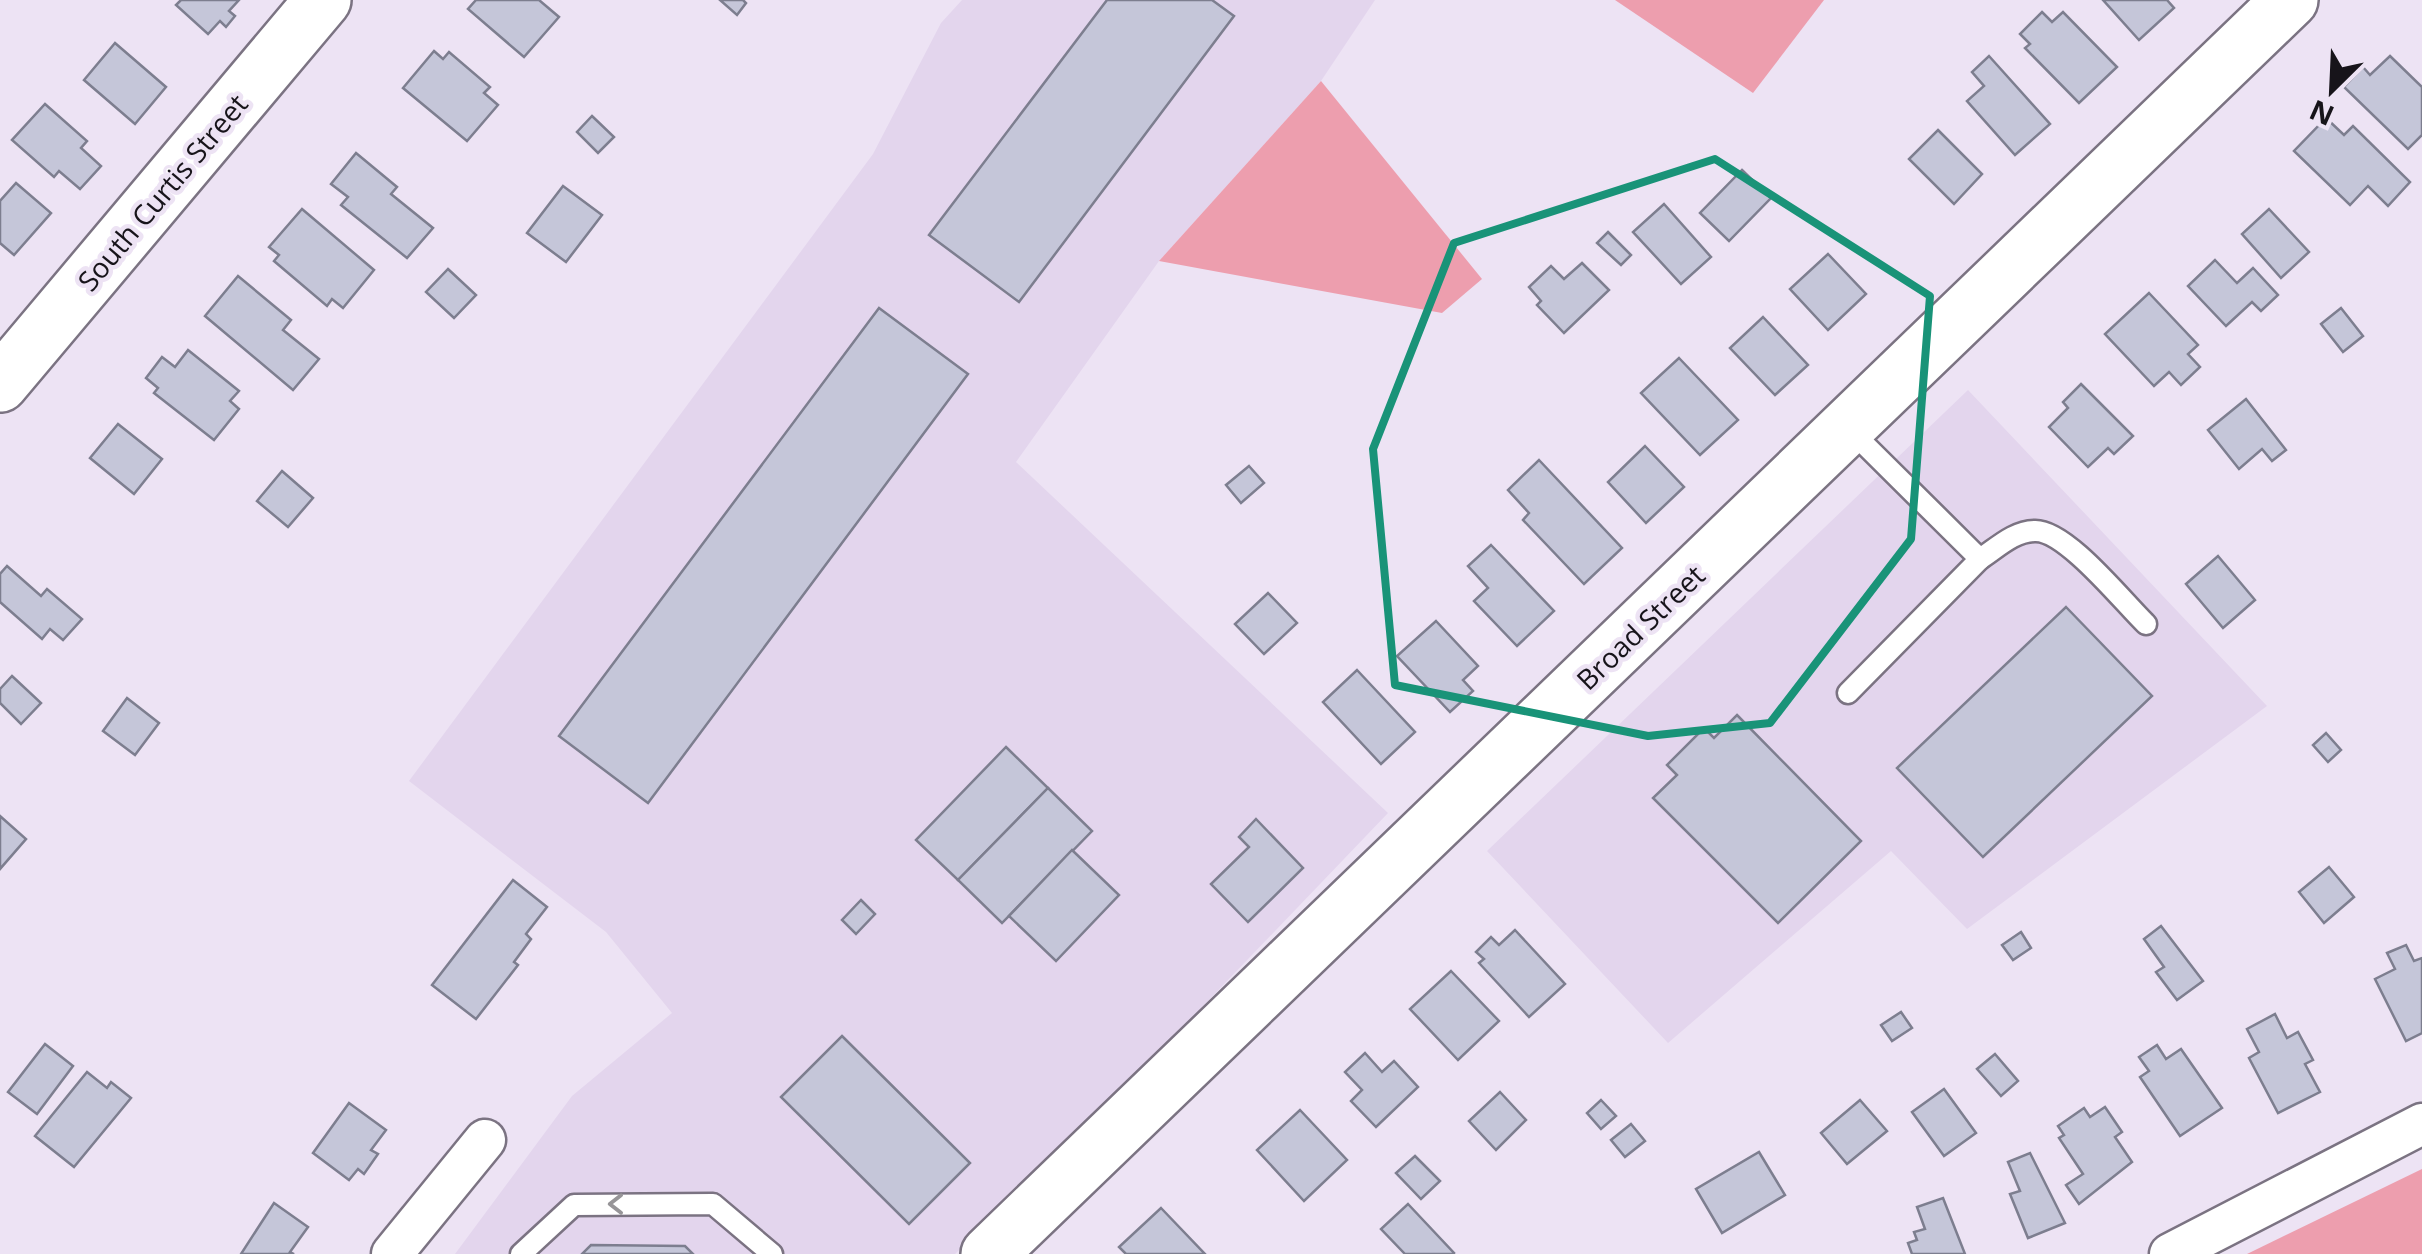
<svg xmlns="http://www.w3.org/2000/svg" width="2422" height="1254" font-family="'Open Sans',sans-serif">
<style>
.built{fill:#e3d5ed}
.green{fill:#ed9eae}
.building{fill:#c5c6d9;stroke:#7d7e8f;stroke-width:2.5}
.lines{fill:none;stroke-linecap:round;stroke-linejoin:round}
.lane-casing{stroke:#7b7382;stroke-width:25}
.street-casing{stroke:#7b7382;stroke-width:45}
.secondary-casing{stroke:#7b7382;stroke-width:60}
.primary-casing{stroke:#7b7382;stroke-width:60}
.lane{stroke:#fff;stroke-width:20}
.street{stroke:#fff;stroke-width:40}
.secondary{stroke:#fff;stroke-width:55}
.primary{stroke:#fff;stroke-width:55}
.oneway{stroke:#979598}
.marked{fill:none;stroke:#199378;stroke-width:8;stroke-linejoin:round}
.labels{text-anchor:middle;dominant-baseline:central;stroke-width:9;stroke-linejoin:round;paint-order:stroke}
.street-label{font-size:28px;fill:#17141a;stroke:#ede3f4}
</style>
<rect width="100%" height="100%" fill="#ede3f4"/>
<g class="built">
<polygon points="962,0 1375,0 1321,81 1159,261 1016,462 1388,813 1068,1147 955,1254 455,1254 572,1096 672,1013 606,932 409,781 873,154 941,23"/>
<polygon points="1968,390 2267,706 1967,929 1891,851 1668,1043 1487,851"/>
</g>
<g class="green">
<polygon points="1615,0 1824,0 1753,93"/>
<polygon points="1321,81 1482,279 1442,313 1159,261"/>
<polygon points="2422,1169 2422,1254 2247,1254"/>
</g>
<g class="building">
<polygon points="181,0 239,0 229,11 235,16 226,27 220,21 208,34 176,5"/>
<polygon points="476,0 539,0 559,17 524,57 468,9"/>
<polygon points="720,0 743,0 746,3 737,15"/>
<polygon points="1107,0 1212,0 1234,16 1019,302 929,235"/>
<polygon points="2103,0 2167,0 2174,8 2139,40"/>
<polygon points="2042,12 2052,22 2063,12 2117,67 2079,103 2025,48 2030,44 2020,34"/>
<polygon points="115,43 166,87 135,124 84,80"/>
<polygon points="434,51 443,59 449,52 490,87 484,93 498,105 467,141 403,88"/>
<polygon points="1989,56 2050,124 2015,155 1967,101 1984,86 1972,72"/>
<polygon points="2390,56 2422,87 2422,135 2408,149 2344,87 2363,67 2370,75"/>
<polygon points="45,104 87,141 81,148 101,166 80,189 59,171 54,177 12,140"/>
<polygon points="592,116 614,137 598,153 577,132"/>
<polygon points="2326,118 2344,135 2353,126 2410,182 2388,206 2368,186 2350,205 2294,151"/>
<polygon points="1938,130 1982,174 1954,204 1909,159"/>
<polygon points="356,153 397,187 391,194 433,228 407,258 341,205 348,197 331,184"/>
<polygon points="1742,170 1771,198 1729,241 1700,213"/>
<polygon points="16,183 51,213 14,255 0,243 0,201"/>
<polygon points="563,186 602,215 566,262 527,233"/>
<polygon points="1664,204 1711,257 1681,284 1633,232"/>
<polygon points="302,209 374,270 343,308 332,299 327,306 274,261 279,255 269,247"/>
<polygon points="2269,209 2309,252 2281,278 2242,234"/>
<polygon points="1608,232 1631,255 1621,265 1597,243"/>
<polygon points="1828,254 1866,294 1828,330 1790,289"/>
<polygon points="2215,260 2237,283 2253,268 2278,295 2261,311 2252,302 2226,326 2188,286"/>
<polygon points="1582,263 1609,290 1564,333 1537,305 1541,301 1529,287 1551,266 1564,279"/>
<polygon points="448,269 476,295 454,318 426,292"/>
<polygon points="238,276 291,320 283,330 319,359 293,390 205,316"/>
<polygon points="2149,293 2198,345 2188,354 2200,367 2181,385 2169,372 2154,386 2105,334"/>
<polygon points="879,308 968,374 648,803 559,736"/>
<polygon points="2341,308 2363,336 2343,352 2321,324"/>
<polygon points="1763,317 1808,365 1775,395 1730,348"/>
<polygon points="188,350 239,391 230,401 239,409 214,440 154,393 158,388 146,378 162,357 175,367"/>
<polygon points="1679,358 1738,420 1700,455 1641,393"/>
<polygon points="2081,384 2133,436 2114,454 2108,448 2088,467 2049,427 2068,408 2063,402"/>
<polygon points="2246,399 2286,450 2272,461 2262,449 2239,469 2208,430"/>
<polygon points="118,424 162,459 134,494 90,458"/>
<polygon points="1645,446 1684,487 1646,523 1608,482"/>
<polygon points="1539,460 1622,548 1584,584 1523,520 1529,513 1508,490"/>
<polygon points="1249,466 1264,483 1241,503 1226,485"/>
<polygon points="282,471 313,498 288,527 257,501"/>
<polygon points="1491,545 1554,611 1517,646 1474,601 1488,588 1468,566"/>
<polygon points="2218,556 2255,600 2223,628 2186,584"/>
<polygon points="7,566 41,596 47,589 82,619 63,640 50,629 42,639 0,602 0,574"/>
<polygon points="1268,593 1297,623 1264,654 1235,624"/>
<polygon points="2066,607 2152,696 1983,857 1897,768"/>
<polygon points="1436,621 1478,666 1463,680 1473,691 1450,712 1397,656"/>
<polygon points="1357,670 1415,732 1381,764 1323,702"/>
<polygon points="12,676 41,703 21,724 0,703 0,689"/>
<polygon points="127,698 159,723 135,755 103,731"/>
<polygon points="1737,715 1861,841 1778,923 1653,798 1677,775 1667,765 1704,728 1714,738"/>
<polygon points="2326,733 2341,750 2328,762 2313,745"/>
<polygon points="1006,747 1048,788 958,880 916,840"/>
<polygon points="1048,788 1092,831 1002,923 958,880"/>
<polygon points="0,816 26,839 0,869"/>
<polygon points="1256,819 1303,868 1248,922 1211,884 1249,847 1239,837"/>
<polygon points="1072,850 1119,895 1056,961 1009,916"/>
<polygon points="2329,867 2354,897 2324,923 2299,892"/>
<polygon points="513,880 547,907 526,934 531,939 514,962 518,965 476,1019 432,985"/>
<polygon points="861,900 875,914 856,934 842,920"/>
<polygon points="2161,926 2203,981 2177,1000 2156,972 2164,967 2144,939"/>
<polygon points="1515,930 1565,984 1529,1017 1479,963 1484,959 1476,952 1491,937 1499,945"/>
<polygon points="2021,932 2031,948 2013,960 2002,945"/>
<polygon points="2406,945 2414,961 2422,958 2422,1033 2406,1041 2375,979 2395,969 2387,953"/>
<polygon points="1451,971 1499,1021 1458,1060 1410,1009"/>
<polygon points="1901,1012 1912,1028 1892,1041 1881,1025"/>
<polygon points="2275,1014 2287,1038 2298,1032 2313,1060 2305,1064 2320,1092 2278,1113 2249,1058 2259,1052 2247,1029"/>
<polygon points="842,1036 970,1163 909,1224 781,1097"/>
<polygon points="45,1044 73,1066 37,1114 8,1092"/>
<polygon points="2157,1045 2166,1059 2181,1049 2222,1108 2180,1136 2140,1077 2149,1071 2139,1057"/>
<polygon points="1365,1053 1382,1072 1394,1061 1418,1087 1376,1127 1351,1101 1362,1090 1345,1072"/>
<polygon points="1995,1054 2018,1081 2001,1096 1977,1069"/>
<polygon points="87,1072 107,1088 111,1082 131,1098 74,1167 35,1136"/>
<polygon points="1944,1089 1976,1133 1944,1156 1912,1112"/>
<polygon points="1500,1092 1526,1120 1496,1150 1469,1121"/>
<polygon points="1601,1100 1616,1116 1601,1129 1587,1113"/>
<polygon points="1860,1100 1887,1131 1847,1164 1821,1133"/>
<polygon points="349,1103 386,1130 371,1150 378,1154 364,1174 358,1169 349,1180 313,1153"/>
<polygon points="2105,1107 2122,1132 2115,1137 2132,1162 2079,1204 2066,1185 2083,1174 2059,1138 2064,1135 2058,1126 2084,1108 2090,1117"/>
<polygon points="1300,1110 1347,1160 1304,1201 1257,1150"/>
<polygon points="1631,1124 1645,1141 1625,1157 1611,1140"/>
<polygon points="1759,1152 1785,1195 1722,1233 1696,1189"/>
<polygon points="2030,1153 2065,1223 2028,1238 2010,1194 2020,1191 2008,1162"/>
<polygon points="1415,1156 1440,1181 1421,1199 1396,1173"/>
<polygon points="1943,1198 1965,1254 1912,1254 1908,1243 1917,1240 1914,1232 1925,1229 1917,1207"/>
<polygon points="274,1203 308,1227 290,1252 294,1254 241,1254"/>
<polygon points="1408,1204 1454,1253 1453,1254 1405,1254 1381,1229"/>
<polygon points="1161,1208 1205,1254 1126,1254 1119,1247"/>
<polygon points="591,1245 685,1246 693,1254 582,1254"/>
</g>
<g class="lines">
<g class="lane-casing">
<g id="lane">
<path d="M1980,559C1997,548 2014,531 2035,531C2066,530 2123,602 2146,624"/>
<polyline points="1848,693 1980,559 1848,428"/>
<polyline points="521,1254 574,1205 713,1204 772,1254"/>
</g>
</g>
<g class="street-casing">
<g id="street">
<polyline points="392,1254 485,1140"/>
<polyline points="2170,1254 2422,1124"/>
</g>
</g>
<g class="secondary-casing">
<polyline id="secondary" points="0,384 323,0"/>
</g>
<g class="primary-casing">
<polyline id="primary" points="989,1254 2290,0"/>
</g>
<use href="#lane" class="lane"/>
<use href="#street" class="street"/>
<use href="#secondary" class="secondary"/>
<use href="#primary" class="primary"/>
</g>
<defs><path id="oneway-chevron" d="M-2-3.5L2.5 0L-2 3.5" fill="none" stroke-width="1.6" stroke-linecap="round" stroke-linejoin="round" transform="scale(2.5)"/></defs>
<use class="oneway" href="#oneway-chevron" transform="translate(616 1204) rotate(180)"/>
<path class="marked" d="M1715,159L1930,296L1911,539L1770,723L1648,736L1395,685L1373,449L1454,243Z"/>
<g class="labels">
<g class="street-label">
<text transform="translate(162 192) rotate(-50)">South Curtis Street</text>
<text transform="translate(1640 627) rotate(-44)">Broad Street</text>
</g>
</g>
<g transform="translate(2332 90) rotate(204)" stroke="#ede3f4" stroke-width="8" paint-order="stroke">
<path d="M0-8L18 38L0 25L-18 38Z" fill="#17141a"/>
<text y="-15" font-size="28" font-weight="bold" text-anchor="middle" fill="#17141a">N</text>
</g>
</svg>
